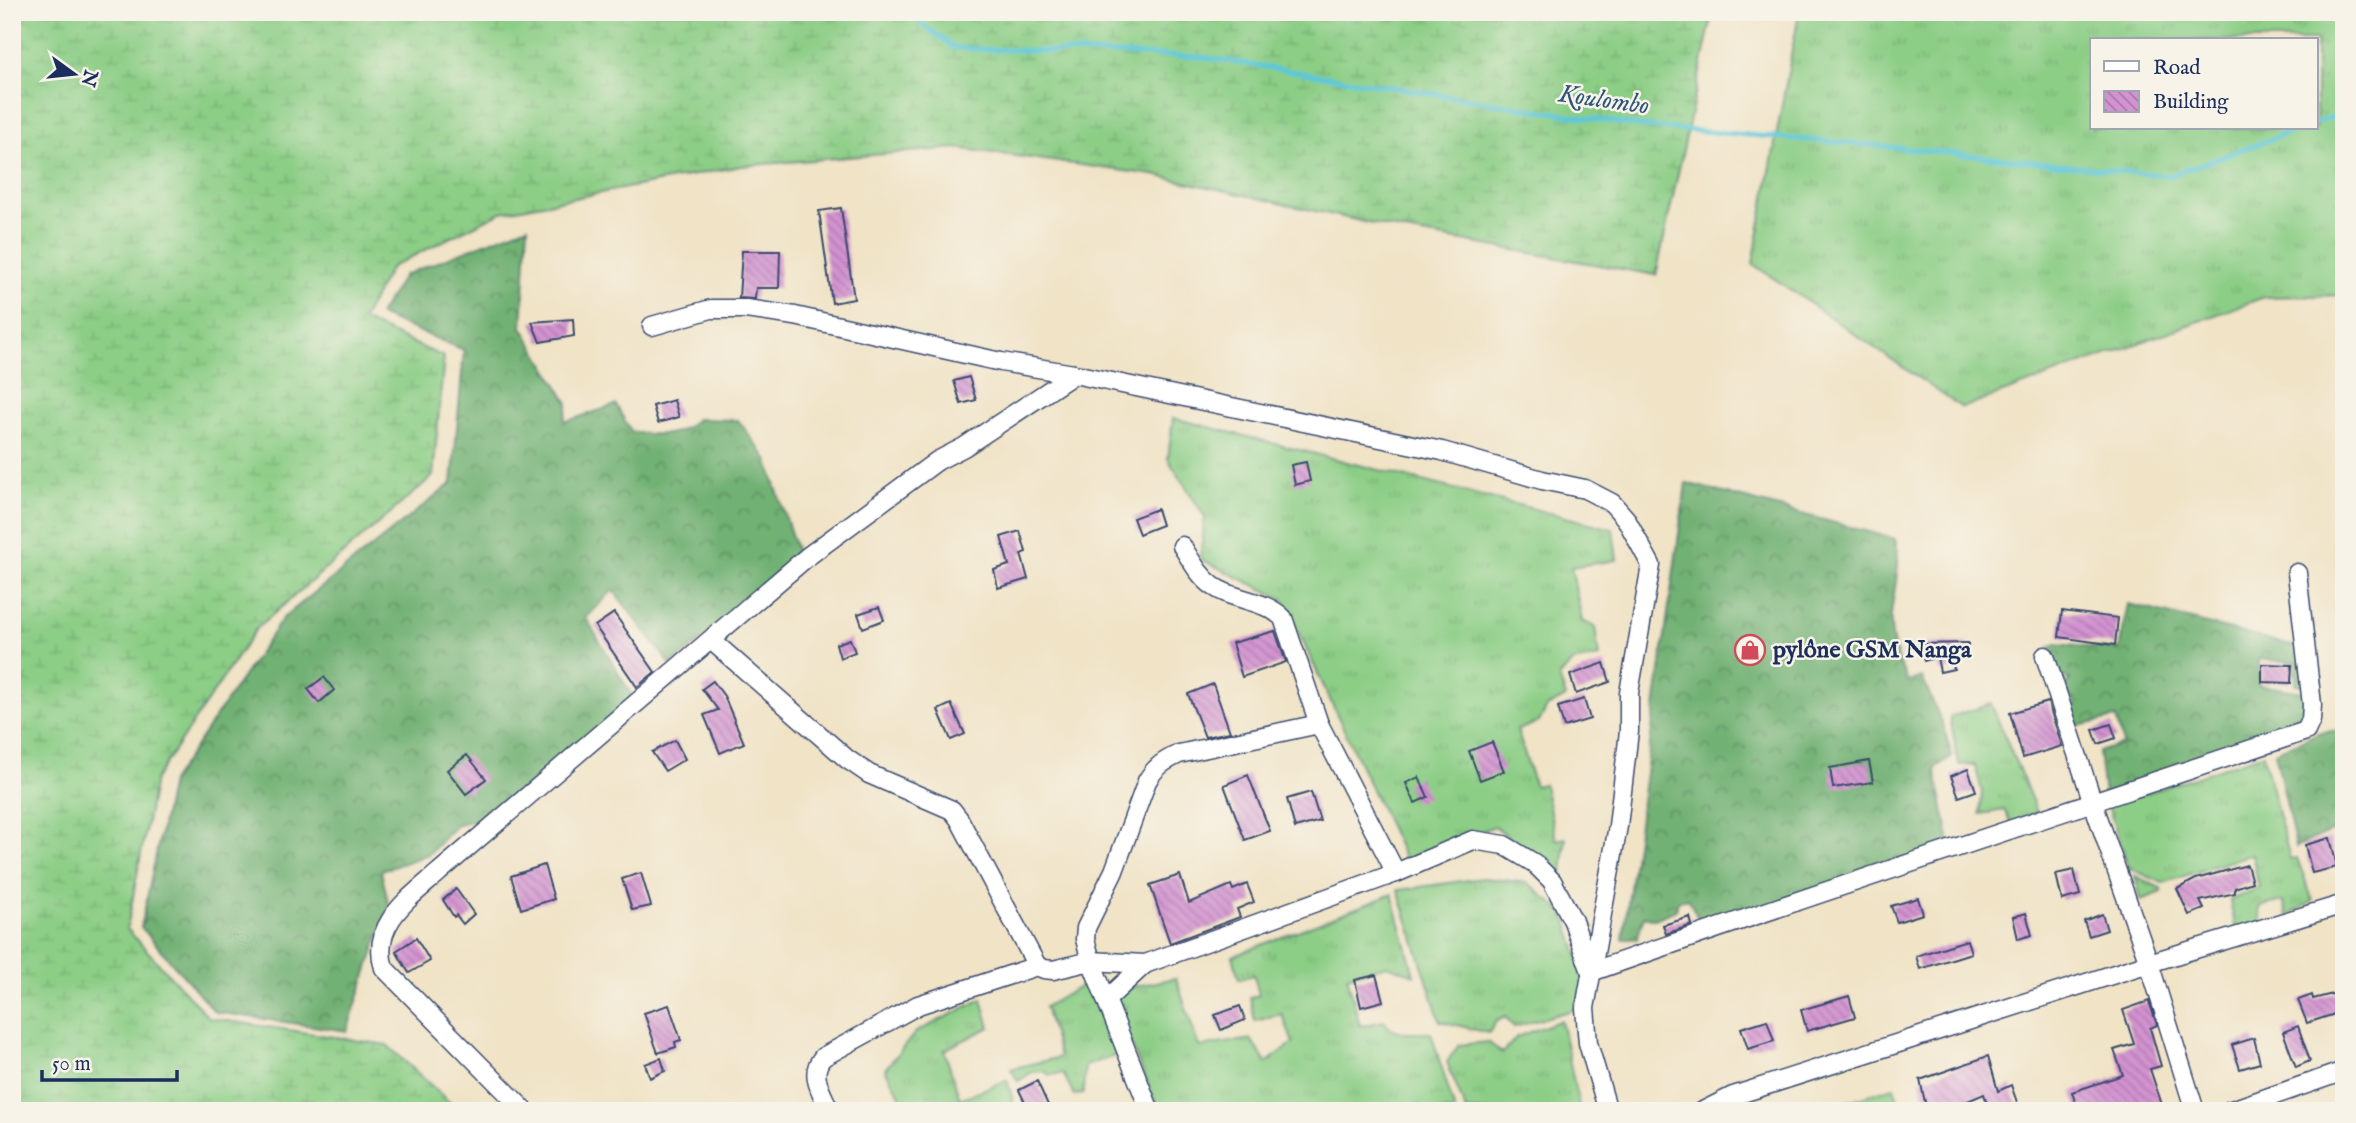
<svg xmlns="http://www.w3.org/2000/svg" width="2356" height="1123" font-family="'IM FELL English',serif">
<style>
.grass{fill:url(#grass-tufts);stroke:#547e72;stroke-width:2;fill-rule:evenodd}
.forest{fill:url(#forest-crowns);stroke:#467068;stroke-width:2}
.wetland{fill:url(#wetland-marsh);stroke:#547e72;stroke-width:2}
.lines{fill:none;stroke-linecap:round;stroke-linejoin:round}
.stream{stroke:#5dc7d8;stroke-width:5}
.building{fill:url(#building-back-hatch)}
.minor-casing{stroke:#3b4a6e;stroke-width:21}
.minor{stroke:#fff;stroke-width:18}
.labels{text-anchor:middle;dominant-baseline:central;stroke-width:5;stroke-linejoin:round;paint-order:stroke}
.poi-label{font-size:24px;font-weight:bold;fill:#1b2f5e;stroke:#f7f3e8;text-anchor:start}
.water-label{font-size:26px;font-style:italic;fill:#2c557c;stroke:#f7f3e8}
</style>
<defs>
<pattern id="grass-tufts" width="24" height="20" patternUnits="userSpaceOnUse" patternTransform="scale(1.75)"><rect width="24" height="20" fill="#8cce86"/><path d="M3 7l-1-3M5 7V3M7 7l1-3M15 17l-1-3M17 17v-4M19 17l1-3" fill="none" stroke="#78b176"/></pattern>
<pattern id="forest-crowns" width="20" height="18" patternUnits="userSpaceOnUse" patternTransform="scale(1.75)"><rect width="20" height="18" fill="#71b173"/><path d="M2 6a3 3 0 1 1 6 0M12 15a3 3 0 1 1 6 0" fill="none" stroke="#5c9062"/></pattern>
<pattern id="wetland-marsh" width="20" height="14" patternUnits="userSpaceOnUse" patternTransform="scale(1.75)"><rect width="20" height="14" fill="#8cce86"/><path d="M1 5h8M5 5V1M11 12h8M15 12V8" fill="none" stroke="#78b176"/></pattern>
<pattern id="building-back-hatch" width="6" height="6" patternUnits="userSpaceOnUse" patternTransform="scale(1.75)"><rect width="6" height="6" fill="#d393d0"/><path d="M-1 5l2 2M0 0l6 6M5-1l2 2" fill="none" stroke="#aa78ac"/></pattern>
</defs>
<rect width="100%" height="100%" fill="#f7f3e8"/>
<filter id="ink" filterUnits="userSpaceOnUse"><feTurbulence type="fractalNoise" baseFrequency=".0143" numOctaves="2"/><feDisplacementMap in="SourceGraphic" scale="14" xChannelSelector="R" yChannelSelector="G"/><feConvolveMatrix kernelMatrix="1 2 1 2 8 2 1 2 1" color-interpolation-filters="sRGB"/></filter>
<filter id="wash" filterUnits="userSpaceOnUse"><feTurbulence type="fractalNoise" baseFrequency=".00686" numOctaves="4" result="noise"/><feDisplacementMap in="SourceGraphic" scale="28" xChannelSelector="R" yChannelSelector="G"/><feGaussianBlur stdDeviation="1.57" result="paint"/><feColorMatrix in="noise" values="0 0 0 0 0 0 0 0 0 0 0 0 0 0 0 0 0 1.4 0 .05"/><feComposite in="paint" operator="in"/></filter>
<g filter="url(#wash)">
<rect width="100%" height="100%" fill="#f0e3c6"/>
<g class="grass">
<path d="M1799,12H2344V295L2264,297L1962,408L1753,264ZM2092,40H2316V128H2092Z"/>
<polygon points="1173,418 1613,529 1617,560 1571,567 1582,621 1595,627 1599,657 1572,662 1559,677 1566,697 1547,707 1539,722 1517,730 1535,786 1544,784 1556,840 1566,838 1561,880 1495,826 1405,860 1283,599 1200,559 1205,517 1168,459"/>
<polygon points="1991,704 2037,812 2013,825 2004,810 1980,814 1982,792 1975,765 1959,765 1950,717"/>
<polygon points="2263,754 2290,859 2297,858 2313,901 2288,916 2283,901 2259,907 2262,923 2236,932 2230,900 2259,888 2252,854 2163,883 2129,868 2108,806"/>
<polygon points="2135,876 2162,889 2162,892 2141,900"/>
<polygon points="1483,878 1528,883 1565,914 1585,978 1579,1008 1514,1027 1505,1017 1495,1022 1489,1033 1440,1021 1398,890"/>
<polygon points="1392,894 1414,975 1387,965 1347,976 1360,1026 1385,1021 1388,1027 1404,1033 1431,1033 1455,1111 1423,1111 1420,1105 1405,1106 1405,1111 1159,1111 1113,1001 1127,988 1176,978 1199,1047 1251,1039 1266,1063 1293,1043 1282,1014 1255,1021 1250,998 1259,995 1254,975 1239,979 1233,956"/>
<polygon points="1090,981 1118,1055 1085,1066 1083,1094 1074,1095 1063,1073 1050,1075 1043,1071 1032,1072 1018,1081 1011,1069 1060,1057 1045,1007"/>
<polygon points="982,999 990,1027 944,1050 960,1099 1007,1080 1016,1111 909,1111 885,1069 916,1032"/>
<polygon points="1561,1020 1580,1111 1466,1111 1447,1062 1459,1045 1488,1042 1502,1053 1517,1037"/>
<polygon points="1894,1087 1902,1111 1824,1109"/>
</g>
<g class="forest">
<path d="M528,226L522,327L568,403L564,422L616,405L631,432C658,435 677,439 697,419L738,420L767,459L799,559L671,665L613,590L586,618L635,701L489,825L483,819L457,824L429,854L381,871L389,906L347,1031L215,1012L141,927L171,782L283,618L452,483L464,350L379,315L404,275Z"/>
<path d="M1686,483L1895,539C1903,563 1893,590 1891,615C1890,640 1897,660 1908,682L1922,677L1943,725L1952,756L1935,768L1951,848L1703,928L1688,898L1678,901L1676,910L1655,919L1644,916L1637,939H1623Z"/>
<polygon points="2128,604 2302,648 2307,687 2296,684 2295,662 2259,659 2259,685 2305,692 2300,729 2104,796 2099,752 2123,744 2116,718 2077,726 2070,710 2076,705 2065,689 2070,679 2057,676 2050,647 2056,644 2119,650"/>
<polygon points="2344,730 2344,845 2338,840 2333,830 2296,847 2275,752 2320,732"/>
</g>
<polygon class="wetland" points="12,12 1713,12 1656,275 1405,231 1154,175 957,148 741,166 501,212 391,267 362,320 444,357 433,476 256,629 155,779 127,929 209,1018 387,1045 459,1111 12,1111"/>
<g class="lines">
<g class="stream">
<polyline points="905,12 955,48 1202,57 1638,126 1881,146 2169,176 2302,128"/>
<polyline points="2316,123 2344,113"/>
</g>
</g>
<g id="blocks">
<g class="building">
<polygon points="841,208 854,299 832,303 819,211"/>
<polygon points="742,251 780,251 779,288 756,288 755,299 739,298"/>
<polygon points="573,319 574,336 540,342 532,322"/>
<polygon points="969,377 976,400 961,404 954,381"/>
<polygon points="674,400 679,417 658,423 653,406"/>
<polygon points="1306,462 1310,481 1295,485 1291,465"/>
<polygon points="1157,509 1162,525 1139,534 1133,518"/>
<polygon points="1020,531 1026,552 1021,554 1028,579 998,588 994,570 1009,565 1001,537"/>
<polygon points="879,607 884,620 863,628 858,614"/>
<polygon points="2062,611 2118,618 2115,645 2059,637"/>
<polygon points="614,613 655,672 637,687 595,626"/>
<polygon points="1275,631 1286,662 1242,677 1232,643"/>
<polygon points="850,639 855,652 840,658 836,644"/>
<polygon points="1968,643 1968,646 1952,652 1954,669 1940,672 1937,657 1924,661 1918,644"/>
<polygon points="1604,663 1610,682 1576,694 1570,675"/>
<polygon points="2262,664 2292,665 2291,683 2262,682"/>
<polygon points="324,677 334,690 319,703 308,689"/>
<polygon points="713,681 724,696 744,743 720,753 704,715 718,710 702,689"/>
<polygon points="1213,684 1230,732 1205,737 1188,694"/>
<polygon points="1584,699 1590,719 1564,727 1558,707"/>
<polygon points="2048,702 2062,746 2023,758 2010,713"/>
<polygon points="951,704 965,734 951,740 938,710"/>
<polygon points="2111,724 2116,738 2098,744 2093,730"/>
<polygon points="675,740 685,759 665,771 652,752"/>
<polygon points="1492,742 1504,771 1480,780 1469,751"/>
<polygon points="467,755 486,779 466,794 447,770"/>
<polygon points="1869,761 1873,782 1833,788 1830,768"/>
<polygon points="1968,769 1976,791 1959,797 1951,776"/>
<polygon points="1248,775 1270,831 1245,840 1224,785"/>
<polygon points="1419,777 1428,797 1415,803 1406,783"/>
<polygon points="1311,792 1320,821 1295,828 1287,799"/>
<polygon points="2330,838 2337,867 2312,873 2305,845"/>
<polygon points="544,865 554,899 521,909 511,876"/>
<polygon points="2247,865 2252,882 2235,888 2235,893 2200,901 2204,909 2189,915 2177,889 2196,879"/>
<polygon points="2074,870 2080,895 2062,900 2056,874"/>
<polygon points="641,873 651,906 632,910 622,879"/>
<polygon points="1180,875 1189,903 1231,885 1233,890 1247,884 1254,902 1237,909 1240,917 1170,943 1150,885"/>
<polygon points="456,889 474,914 463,924 456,915 454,917 443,900"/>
<polygon points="1918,898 1923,914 1897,922 1891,906"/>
<polygon points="2026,913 2032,935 2018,939 2013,917"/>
<polygon points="2102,914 2107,930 2089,936 2084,921"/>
<polygon points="1690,917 1692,925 1666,934 1663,925"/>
<polygon points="416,938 430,961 409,973 396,951"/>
<polygon points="1967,940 1971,953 1920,969 1916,956"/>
<polygon points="1376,975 1383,1001 1361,1007 1355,980"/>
<polygon points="2344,991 2344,1011 2307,1023 2298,1000 2312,995 2313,999"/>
<polygon points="1849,996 1855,1017 1807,1031 1801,1010"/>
<polygon points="2149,1001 2157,1025 2150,1028 2161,1066 2150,1069 2164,1111 2078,1111 2072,1092 2123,1075 2114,1050 2134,1044 2123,1010"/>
<polygon points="669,1005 681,1040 675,1042 676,1047 658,1053 644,1013"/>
<polygon points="1240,1006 1245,1020 1221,1030 1215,1015"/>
<polygon points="1767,1020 1774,1041 1748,1049 1741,1028"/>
<polygon points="2298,1026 2310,1061 2296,1067 2283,1032"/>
<polygon points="2254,1038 2260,1063 2240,1069 2232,1045"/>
<polygon points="1988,1056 1998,1091 2011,1085 2020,1111 1990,1111 1984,1094 1958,1105 1960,1111 1927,1111 1920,1080"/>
<polygon points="661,1058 665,1071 650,1078 645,1064"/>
<polygon points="1037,1081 1048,1105 1036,1111 1029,1111 1019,1090"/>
</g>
</g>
</g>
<g filter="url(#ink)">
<use href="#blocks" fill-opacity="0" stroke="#3b4a6e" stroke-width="2"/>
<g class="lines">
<g class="minor-casing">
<g id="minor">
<polyline points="652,326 711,309 746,309 795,316 1001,362 1074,374 1442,451 1542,480 1585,489 1612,503 1626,519 1651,565 1629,693 1629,731 1618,826 1585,1008 1588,1043 1608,1111"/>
<path d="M1182,546C1191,560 1199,576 1213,586C1234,601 1264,599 1283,618L1319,724"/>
<polyline points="711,640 847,759 869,774 952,810 959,819 1037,966"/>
<polyline points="2045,656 2093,803 2149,963 2195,1111"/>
<polyline points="1106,1000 1145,964"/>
<path d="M525,1111L384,968C370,924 410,898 439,872L807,557L937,461L964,447L1074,374"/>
<path d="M830,1111C822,1093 808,1074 823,1057L918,1005L1037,966L1044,969L1053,970L1091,961L1145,964L1396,873L1473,840L1504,845L1534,863L1552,881L1573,921L1591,972C1828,889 2067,811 2306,731L2311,720L2312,705L2297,573"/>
<path d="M1150,1111L1091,961L1085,939L1086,928L1114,871L1147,781C1155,767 1164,761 1179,754L1319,724L1396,873"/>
<polyline points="1703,1111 1733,1096 2149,963 2344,904"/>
<polyline points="2229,1111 2344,1071"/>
</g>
</g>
<use href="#minor" class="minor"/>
</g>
</g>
<defs>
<g id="shop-ring" transform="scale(1.575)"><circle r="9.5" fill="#f7f3e8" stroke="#d1495b" stroke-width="1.5"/><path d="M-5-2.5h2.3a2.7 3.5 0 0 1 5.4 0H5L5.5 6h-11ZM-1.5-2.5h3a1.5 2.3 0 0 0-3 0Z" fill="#d1495b"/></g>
</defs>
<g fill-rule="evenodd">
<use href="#shop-ring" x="1750" y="650"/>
</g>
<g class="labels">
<g class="poi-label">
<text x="1773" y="650">pylône GSM Nanga</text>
</g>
<g class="water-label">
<text transform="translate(1604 100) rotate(8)">Koulombo</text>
</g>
</g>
<rect width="2356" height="1123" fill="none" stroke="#f7f3e8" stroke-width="42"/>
<rect x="2090" y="38" width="228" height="91" fill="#f7f3e8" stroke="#9fa5b1" stroke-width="2"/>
<rect x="2104" y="61" width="35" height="10" fill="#ffffff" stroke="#9fa5b1" stroke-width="2"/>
<text x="2153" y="74" font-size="21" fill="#1b2f5e">Road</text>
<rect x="2104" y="91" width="35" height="21" fill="url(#building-back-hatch)" stroke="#9fa5b1" stroke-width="2"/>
<text x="2153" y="108" font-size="21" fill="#1b2f5e">Building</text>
<g transform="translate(74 74) rotate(105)" stroke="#f7f3e8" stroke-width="5" paint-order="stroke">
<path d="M0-5L12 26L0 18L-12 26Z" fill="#1b2f5e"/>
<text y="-10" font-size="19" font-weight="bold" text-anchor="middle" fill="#1b2f5e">N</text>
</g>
<path d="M42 1070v10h135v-10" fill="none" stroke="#1b2f5e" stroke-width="3.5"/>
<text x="52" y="1070" font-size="21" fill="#1b2f5e" stroke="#f7f3e8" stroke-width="5" paint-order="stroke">50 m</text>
</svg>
